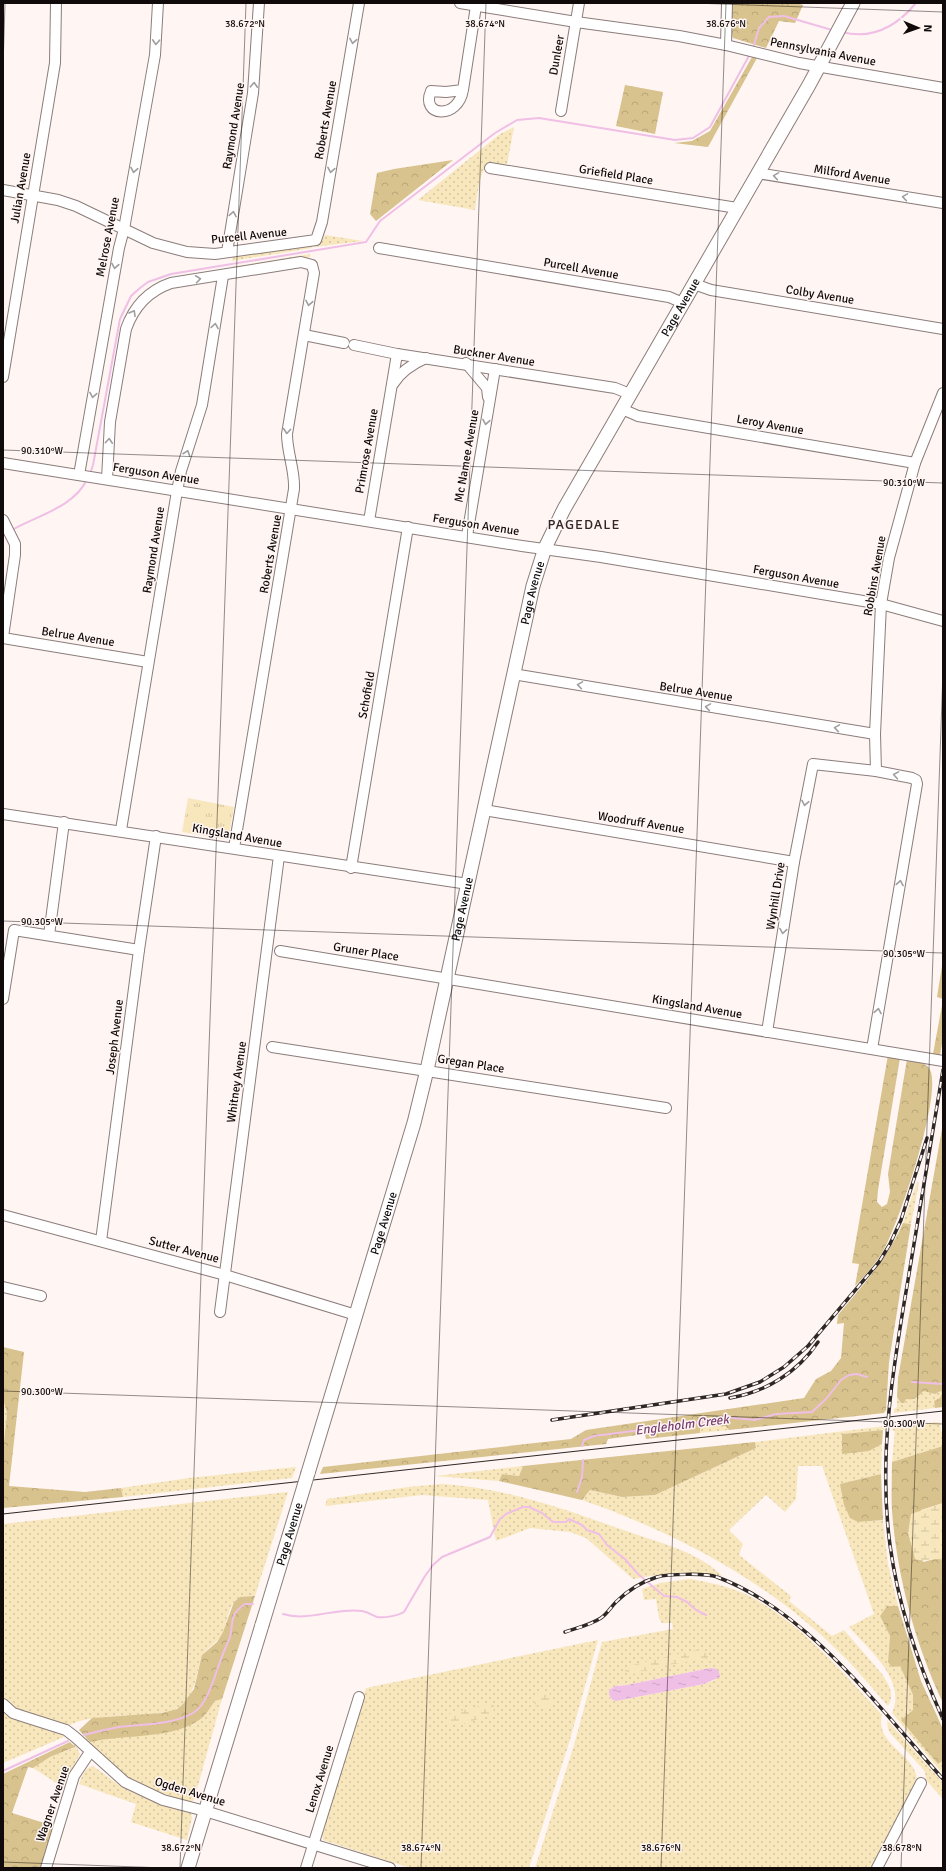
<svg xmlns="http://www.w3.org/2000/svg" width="946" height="1871" font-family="Signika,sans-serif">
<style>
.grass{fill:url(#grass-dots);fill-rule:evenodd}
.forest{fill:url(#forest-crowns)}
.wetland{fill:url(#wetland-marsh)}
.park{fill:url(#park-tufts)}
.water{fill:url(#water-ripples)}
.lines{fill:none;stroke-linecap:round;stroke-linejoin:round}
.stream{stroke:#f0bfe6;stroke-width:2}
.minor-casing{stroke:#8b7d7b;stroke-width:12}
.major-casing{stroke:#8b7d7b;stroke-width:15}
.minor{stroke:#fff;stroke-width:10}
.major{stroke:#fff;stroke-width:13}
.tram{stroke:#2d2826;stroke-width:1}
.rail-casing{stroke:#2d2826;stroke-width:3.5}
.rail{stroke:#fff5f3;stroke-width:2;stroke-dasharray:6;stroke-linecap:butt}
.major-bridge-casing{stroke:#8b7d7b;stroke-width:15;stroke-linecap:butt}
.major-bridge{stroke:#fff;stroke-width:13}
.oneway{stroke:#9f9d9d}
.ticks{fill:none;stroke:#100b0a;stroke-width:1;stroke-opacity:0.45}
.labels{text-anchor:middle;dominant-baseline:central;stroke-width:3;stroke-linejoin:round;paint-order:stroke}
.street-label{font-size:12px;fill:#100b0a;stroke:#fff5f3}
.water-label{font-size:13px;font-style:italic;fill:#793f70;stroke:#fff5f3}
.quarter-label{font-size:14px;letter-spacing:1px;fill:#332725;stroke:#fff5f3}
.ticks-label{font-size:10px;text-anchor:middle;fill:#100b0a;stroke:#fff5f3;stroke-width:3;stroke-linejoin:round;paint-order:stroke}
</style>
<defs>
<pattern id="grass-dots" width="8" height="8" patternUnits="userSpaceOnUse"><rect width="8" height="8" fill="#f8e7bc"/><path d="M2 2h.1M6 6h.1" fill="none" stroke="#d4c5a0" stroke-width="1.8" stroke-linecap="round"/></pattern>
<pattern id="forest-crowns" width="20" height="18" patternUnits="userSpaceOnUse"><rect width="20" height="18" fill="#d8c28d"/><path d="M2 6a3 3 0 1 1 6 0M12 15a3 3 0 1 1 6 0" fill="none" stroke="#b8a578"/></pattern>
<pattern id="wetland-marsh" width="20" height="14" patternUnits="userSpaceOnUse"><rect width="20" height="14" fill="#f8e7bc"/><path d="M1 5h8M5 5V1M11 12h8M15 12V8" fill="none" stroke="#d4c5a0"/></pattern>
<pattern id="park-tufts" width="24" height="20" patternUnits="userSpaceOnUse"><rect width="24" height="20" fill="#f8e7bc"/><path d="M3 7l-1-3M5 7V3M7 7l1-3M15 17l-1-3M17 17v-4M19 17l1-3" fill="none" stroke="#d4c5a0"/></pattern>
<pattern id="water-ripples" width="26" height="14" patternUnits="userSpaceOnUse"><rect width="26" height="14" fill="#f0bfe6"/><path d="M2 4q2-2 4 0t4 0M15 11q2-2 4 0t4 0" fill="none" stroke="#cda3c4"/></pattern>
</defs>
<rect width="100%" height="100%" fill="#fff5f3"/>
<g class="grass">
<path d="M514,127L507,165C502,165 493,162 488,165C479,170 477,200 475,210L418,200L500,134Z"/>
<polygon points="325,235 363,241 314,247 314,244 321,242"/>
<polygon points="312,245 312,248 232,261 233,256"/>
<polygon points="310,254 310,257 231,270 231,267"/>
<polygon points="917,1182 919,1183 911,1224 903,1223"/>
<polygon points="923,1391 935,1394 941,1391 943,1393 940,1399 934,1401 935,1408 894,1413 894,1409 897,1407 897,1397 901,1403 906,1399 918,1397"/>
<polygon points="3,1399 7,1413 3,1452"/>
<polygon points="940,1422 941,1431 943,1432 943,1446 892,1462 895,1431 892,1430 892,1426"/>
<polygon points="700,1426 725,1426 729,1430 700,1433"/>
<path d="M885,1426V1430L842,1434L869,1451L882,1444L881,1474L841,1484L858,1522L883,1520L888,1564L898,1606H887L880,1616L890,1636L888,1662L900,1666L913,1695V1710L938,1764L943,1761V1774L892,1713C907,1680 869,1650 849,1627L874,1614L822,1466H798L796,1499L785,1512L766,1495L729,1530L743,1544L739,1555L791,1596L789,1601L832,1636L844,1630L882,1674C889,1685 895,1694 888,1706C872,1688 857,1669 839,1652C768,1581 676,1533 582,1500L590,1490L622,1497L655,1495L756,1448L755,1442Z"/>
<polygon points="523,1466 519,1476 502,1474 499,1481 435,1476"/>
<polygon points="296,1467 292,1478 123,1497 121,1488 189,1478"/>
<path d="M442,1484C510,1488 571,1512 635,1534C664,1544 700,1553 722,1576C690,1570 665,1573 633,1579L586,1538L570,1532L530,1528L496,1541L488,1500L422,1495L325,1506L327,1499L408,1487Z"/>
<path d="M288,1492L255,1596C248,1597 240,1596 235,1601C228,1608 227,1623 223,1632C218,1643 204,1649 202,1657C196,1673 196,1691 183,1704C166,1722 96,1709 68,1726L18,1709L3,1697V1524Z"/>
<path d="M690,1579C708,1582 726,1586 743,1593C795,1617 844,1673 882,1715C874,1745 917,1754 917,1781L872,1868H535L574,1745L602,1642L673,1629L672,1623H662L659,1618L656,1599L644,1600L642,1589L660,1583ZM710,1668L715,1680L704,1684L616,1701L611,1699L609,1696L611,1688L620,1685H627Z"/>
<polygon points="598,1640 569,1743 529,1868 410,1868 323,1840 322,1832 366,1688"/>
<path d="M222,1699L194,1800L191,1802C168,1795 144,1789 124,1775C110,1765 97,1751 84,1740L87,1738L90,1742C124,1733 173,1740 202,1718C207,1714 211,1706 215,1701Z"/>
<polygon points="3,1710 60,1732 64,1737 3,1763"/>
<polygon points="887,1720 943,1783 943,1799 926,1780 925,1772 921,1767 891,1734 888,1729"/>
<polygon points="75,1744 80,1754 71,1770 64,1788 33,1768 50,1757 74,1748 73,1745"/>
<path d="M93,1766L119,1785L134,1793L191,1813L192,1818L187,1840L131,1822L136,1804L79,1784C82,1777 84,1768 93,1766Z"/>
</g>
<g class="forest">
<polygon points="732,3 797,3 803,5 795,23 779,21 766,48 733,38 731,33"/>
<polygon points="752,57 757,58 708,147 674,143 692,141 710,131"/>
<polygon points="625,85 663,92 655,134 616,126"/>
<polygon points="453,160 376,221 370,214 377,173 394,169"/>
<polygon points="943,960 943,999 937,997"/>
<polygon points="943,1000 943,1038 940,1055 933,1054"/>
<path d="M888,1055L900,1058L878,1190L877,1202L882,1207L887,1204L890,1192L888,1174L907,1059C914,1060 924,1062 929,1068C945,1089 897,1229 882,1253C875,1264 865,1276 855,1286L859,1264L852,1263Z"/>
<path d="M943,1123V1407L935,1408L934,1401L940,1398L942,1393L941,1391L935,1394L923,1391C918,1398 914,1400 906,1399L904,1403H901L897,1397L898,1378Z"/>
<path d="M903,1223L911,1224L889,1362L886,1410L884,1413L729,1430L725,1426H700V1433L646,1439L645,1434L608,1439L606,1444L320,1474L323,1467L571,1439L586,1430L804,1398L816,1379L831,1371L841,1358L844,1323L837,1324L838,1315C862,1286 888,1258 903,1223Z"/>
<polygon points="3,1347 24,1352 9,1486 85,1492 121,1488 123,1497 3,1508 3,1452 7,1413 3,1399"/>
<polygon points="883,1430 882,1444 869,1451 842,1454 842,1434"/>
<polygon points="755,1442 756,1448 655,1495 622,1497 590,1490 582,1500 499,1481 502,1474 519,1476 523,1466"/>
<path d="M943,1446V1503L921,1510L923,1562L938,1558L943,1560V1703C915,1644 897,1576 892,1511C891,1495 892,1478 892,1462Z"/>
<polygon points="881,1474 883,1520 858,1522 850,1518 844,1505 840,1484"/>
<path d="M255,1596L222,1699L215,1701C211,1706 207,1714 202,1718C174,1740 124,1734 90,1742L79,1730L92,1718L162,1713L177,1709L183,1704L194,1689L202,1655L217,1642L223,1632L234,1602L240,1597Z"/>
<polygon points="887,1606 898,1606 921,1681 943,1729 943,1761 938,1764 901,1720 913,1710 913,1695 900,1666 892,1667 888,1662 890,1636 880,1616"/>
<polygon points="70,1742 75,1747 50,1757 33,1768 28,1767 12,1813 54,1826 41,1868 3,1868 3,1774"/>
</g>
<g class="wetland">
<path d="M943,1503V1560C934,1557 925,1563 915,1559L908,1533L911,1514Z"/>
<polygon points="696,1650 704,1650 708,1654 708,1658 652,1668 633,1674 625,1671 627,1667 632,1665"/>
<circle cx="543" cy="1700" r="9"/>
<polygon points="490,1703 494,1705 493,1714 461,1725 448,1723 447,1719 449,1714"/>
</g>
<polygon class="park" points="188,798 234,807 229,834 224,839 182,832"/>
<path class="water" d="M710,1668L717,1669L719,1672L720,1677L704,1684L616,1701C610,1699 609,1697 609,1690L615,1686L627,1685Z"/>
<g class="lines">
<g class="stream">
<path d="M842,32C873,40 897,26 916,3"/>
<polyline points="753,48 759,28 769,17 784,16 832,30"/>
<polyline points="90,474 93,465 120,319 131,296 140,288 148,282 171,274 366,242 380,221 495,133 517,120 539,118 675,140 693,138 710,127 750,54"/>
<path d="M12,530C36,516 75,507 87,479"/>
<polyline points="912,1382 943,1384"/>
<polyline points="582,1446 584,1440 594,1436 703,1422 723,1417 755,1420 776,1414 812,1412 826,1399 841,1380 849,1375 857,1374 867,1377"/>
<polyline points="577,1492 582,1477 583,1460"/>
<path d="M283,1614C308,1622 336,1607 362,1611C368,1612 372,1615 377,1617C384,1618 397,1616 404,1612L425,1576L433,1565L442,1557L490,1537L500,1519L506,1514L523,1507H529L542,1513L553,1522H566L569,1519L582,1525L587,1530L599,1534L607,1545L625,1559L638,1574L664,1596L677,1597L687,1602L696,1610L706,1615"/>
<path d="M84,1735C95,1732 108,1729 119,1727C143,1724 172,1725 193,1713C209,1704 216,1670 223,1654C225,1648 228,1643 230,1637C234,1620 229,1615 245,1604H253"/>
<polyline points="3,1771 68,1741"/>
</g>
<g class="minor-casing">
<g id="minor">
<polyline points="460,3 576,22 679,36 726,45 799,63 943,88"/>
<polyline points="726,45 727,3"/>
<path d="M463,90L446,92L431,91C420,117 458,120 463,90L476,6"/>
<polyline points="561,111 579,3"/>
<polyline points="490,168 737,208"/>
<polyline points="757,173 943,203"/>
<polyline points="3,190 58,200 76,206 153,243 187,252 215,254 316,240 322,222 359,3"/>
<polyline points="379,248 669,297 683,303"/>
<polyline points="227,252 253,93 259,3"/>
<polyline points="694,284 711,290 943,329"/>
<polyline points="304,335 344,343"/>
<polyline points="354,345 397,354 615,388 630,394"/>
<polyline points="466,363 487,388 488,397"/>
<polyline points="3,377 55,63 56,3"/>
<path d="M393,384C401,371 412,364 426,358"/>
<polyline points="622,409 638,416 915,463"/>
<polyline points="3,463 522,546 601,557 881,604 943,621"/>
<polyline points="79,475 119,248 124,229 155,55 158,3"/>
<path d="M107,479L110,422L126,329C134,306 148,291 171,283L301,262L312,265L314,273L287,434C287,453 295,470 294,489L234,848"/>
<polyline points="3,520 15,544 15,555 3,637"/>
<polyline points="369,521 397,354"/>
<polyline points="467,536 495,369"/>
<polyline points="3,638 148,662"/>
<polyline points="513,674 875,734"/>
<polyline points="876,771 875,734 881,604 889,558 915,463 943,393"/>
<polyline points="484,810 794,862"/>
<polyline points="3,814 468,884"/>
<polyline points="121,830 177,491 181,471 202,405 223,276"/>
<polyline points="351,868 408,527"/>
<polyline points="49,935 64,822"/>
<polyline points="280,951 943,1061"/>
<polyline points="3,999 14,930 139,950"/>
<polyline points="767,1032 794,862 813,764 876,771 912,778 916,780 917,784 872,1049"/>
<polyline points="272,1047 666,1108"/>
<polyline points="3,1215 225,1275 356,1315"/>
<polyline points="101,1241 139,950 156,836"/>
<polyline points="3,1287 41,1296"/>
<polyline points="220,1312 279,856"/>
<polyline points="3,1704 13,1713 22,1716 66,1730 75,1737 125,1782 163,1800 205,1811 390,1868"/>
<polyline points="46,1868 74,1776 90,1752"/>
<polyline points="306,1868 359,1697"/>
<polyline points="877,1868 921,1783"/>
</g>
</g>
<g class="major-casing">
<g id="major">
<path id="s1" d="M308,1473L414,1123L427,1070L533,586L545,548L564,509L809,85L853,3"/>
<polyline points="188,1868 262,1625"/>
</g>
</g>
<use href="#minor" class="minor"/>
<use href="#major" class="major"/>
<polyline class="tram" points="3,1514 943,1411"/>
<g class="rail-casing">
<g id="rail">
<path d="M943,1070C931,1140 919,1210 908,1280C893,1367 878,1457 890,1545C898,1605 918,1664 943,1719"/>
<path d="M730,1398C766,1392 798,1372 818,1342"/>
<polyline points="552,1420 726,1394 760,1382 784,1367 808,1346 879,1262 890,1244 901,1220 927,1138"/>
<path d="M565,1632C577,1628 590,1625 601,1618C607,1614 611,1607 616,1602C627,1591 641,1582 657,1577C667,1574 707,1573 717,1577C807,1610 880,1709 943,1779"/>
</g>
</g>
<use href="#rail" class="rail"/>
<g class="major-bridge-casing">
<g id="major-bridge">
<path id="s2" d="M262,1625L308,1473"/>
</g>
</g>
<use href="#major-bridge" class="major-bridge"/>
</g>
<defs><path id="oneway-chevron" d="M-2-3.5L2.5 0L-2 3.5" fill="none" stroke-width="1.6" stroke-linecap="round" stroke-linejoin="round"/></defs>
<g class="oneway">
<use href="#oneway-chevron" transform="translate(353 41) rotate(100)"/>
<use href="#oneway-chevron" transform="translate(156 42) rotate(93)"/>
<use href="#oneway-chevron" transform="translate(254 85) rotate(-87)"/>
<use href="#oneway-chevron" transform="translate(134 170) rotate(100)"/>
<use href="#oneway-chevron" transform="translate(331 170) rotate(100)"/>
<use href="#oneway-chevron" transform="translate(776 176) rotate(-171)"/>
<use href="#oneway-chevron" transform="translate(905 197) rotate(-171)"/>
<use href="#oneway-chevron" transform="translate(233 214) rotate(-80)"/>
<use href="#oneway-chevron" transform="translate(115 266) rotate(100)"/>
<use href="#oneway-chevron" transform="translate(198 279) rotate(-8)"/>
<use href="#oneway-chevron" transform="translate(309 303) rotate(100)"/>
<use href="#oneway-chevron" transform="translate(133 313) rotate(-60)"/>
<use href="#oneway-chevron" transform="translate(215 326) rotate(-81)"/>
<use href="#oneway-chevron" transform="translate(93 395) rotate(100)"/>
<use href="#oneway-chevron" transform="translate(486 422) rotate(100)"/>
<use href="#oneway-chevron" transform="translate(287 431) rotate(95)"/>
<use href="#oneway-chevron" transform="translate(109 441) rotate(-86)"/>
<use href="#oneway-chevron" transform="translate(187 453) rotate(-71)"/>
<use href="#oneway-chevron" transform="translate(580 685) rotate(-171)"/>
<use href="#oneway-chevron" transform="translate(708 707) rotate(-171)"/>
<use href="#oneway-chevron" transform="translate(837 728) rotate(-171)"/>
<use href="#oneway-chevron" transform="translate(896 775) rotate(-170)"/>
<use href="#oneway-chevron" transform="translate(805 803) rotate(101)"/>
<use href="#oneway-chevron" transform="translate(900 883) rotate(-80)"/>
<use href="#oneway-chevron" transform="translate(783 931) rotate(99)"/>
<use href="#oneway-chevron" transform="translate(878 1011) rotate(-80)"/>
</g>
<path class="ticks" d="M693,3L943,12M3,68L5,3M3,450L943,483M3,921L943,953M3,1391L943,1424M3,1862L165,1868M180,1868L246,3M421,1868L486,3M661,1868L726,3M901,1868L943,671"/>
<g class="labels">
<g class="street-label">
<text transform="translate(823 52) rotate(11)">Pennsylvania Avenue</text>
<text transform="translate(557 55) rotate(-80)">Dunleer</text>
<text transform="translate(326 120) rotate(-80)">Roberts Avenue</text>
<text transform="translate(234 126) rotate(-81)">Raymond Avenue</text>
<text transform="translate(616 175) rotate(9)">Griefield Place</text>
<text transform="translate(852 175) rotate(9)">Milford Avenue</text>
<text transform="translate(21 188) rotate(-80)">Julian Avenue</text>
<text transform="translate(249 236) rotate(-6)">Purcell Avenue</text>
<text transform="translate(108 237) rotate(-79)">Melrose Avenue</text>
<text transform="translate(581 269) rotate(10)">Purcell Avenue</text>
<text transform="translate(820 295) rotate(9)">Colby Avenue</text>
<text stroke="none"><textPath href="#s1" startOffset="1232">Page Avenue</textPath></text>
<text transform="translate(494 356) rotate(9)">Buckner Avenue</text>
<text transform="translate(770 425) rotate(10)">Leroy Avenue</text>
<text transform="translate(367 451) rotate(-80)">Primrose Avenue</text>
<text transform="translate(467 456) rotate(-80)">Mc Namee Avenue</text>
<text transform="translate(156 474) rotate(9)">Ferguson Avenue</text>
<text transform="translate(476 525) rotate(9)">Ferguson Avenue</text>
<text transform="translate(154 550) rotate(-81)">Raymond Avenue</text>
<text transform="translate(271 554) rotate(-80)">Roberts Avenue</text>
<text transform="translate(875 576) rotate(-80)">Robbins Avenue</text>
<text transform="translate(796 577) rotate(10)">Ferguson Avenue</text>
<text stroke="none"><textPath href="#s1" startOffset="909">Page Avenue</textPath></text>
<text transform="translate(78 637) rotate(9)">Belrue Avenue</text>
<text transform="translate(696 692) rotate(9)">Belrue Avenue</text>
<text transform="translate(367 695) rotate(-80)">Schofield</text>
<text transform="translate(641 823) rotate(9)">Woodruff Avenue</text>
<text transform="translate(237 836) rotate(10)">Kingsland Avenue</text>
<text transform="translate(776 896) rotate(-81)">Wynhill Drive</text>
<text stroke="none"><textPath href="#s1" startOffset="585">Page Avenue</textPath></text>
<text transform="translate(366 952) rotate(9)">Gruner Place</text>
<text transform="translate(697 1007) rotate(10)">Kingsland Avenue</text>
<text transform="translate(115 1037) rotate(-83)">Joseph Avenue</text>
<text transform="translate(471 1064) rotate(9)">Gregan Place</text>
<text transform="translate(237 1082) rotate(-82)">Whitney Avenue</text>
<text stroke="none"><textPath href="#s1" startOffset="261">Page Avenue</textPath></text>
<text transform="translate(184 1250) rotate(15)">Sutter Avenue</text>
<text stroke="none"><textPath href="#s2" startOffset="95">Page Avenue</textPath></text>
<text transform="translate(320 1779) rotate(-73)">Lenox Avenue</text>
<text transform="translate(190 1792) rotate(17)">Ogden Avenue</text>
<text transform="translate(53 1804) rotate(-71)">Wagner Avenue</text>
</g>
<g class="water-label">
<text transform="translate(682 1425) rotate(-7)">Engleholm Creek</text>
</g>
<g class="quarter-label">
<text x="584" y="524">PAGEDALE</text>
</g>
</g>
<g class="ticks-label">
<text x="245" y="27">38.672°N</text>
<text x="485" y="27">38.674°N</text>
<text x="726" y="27">38.676°N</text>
<text x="42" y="454">90.310°W</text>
<text x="904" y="486">90.310°W</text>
<text x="42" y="925">90.305°W</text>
<text x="904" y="957">90.305°W</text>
<text x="42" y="1395">90.300°W</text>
<text x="904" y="1427">90.300°W</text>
<text x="181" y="1851">38.672°N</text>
<text x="421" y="1851">38.674°N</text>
<text x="661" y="1851">38.676°N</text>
<text x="902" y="1851">38.678°N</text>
</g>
<rect width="946" height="1871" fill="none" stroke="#100b0a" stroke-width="8"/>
<g transform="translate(918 28) rotate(92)" stroke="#fff5f3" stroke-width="3" paint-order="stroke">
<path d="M0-3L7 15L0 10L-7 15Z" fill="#100b0a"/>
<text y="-6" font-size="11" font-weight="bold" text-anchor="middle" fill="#100b0a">N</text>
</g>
</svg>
